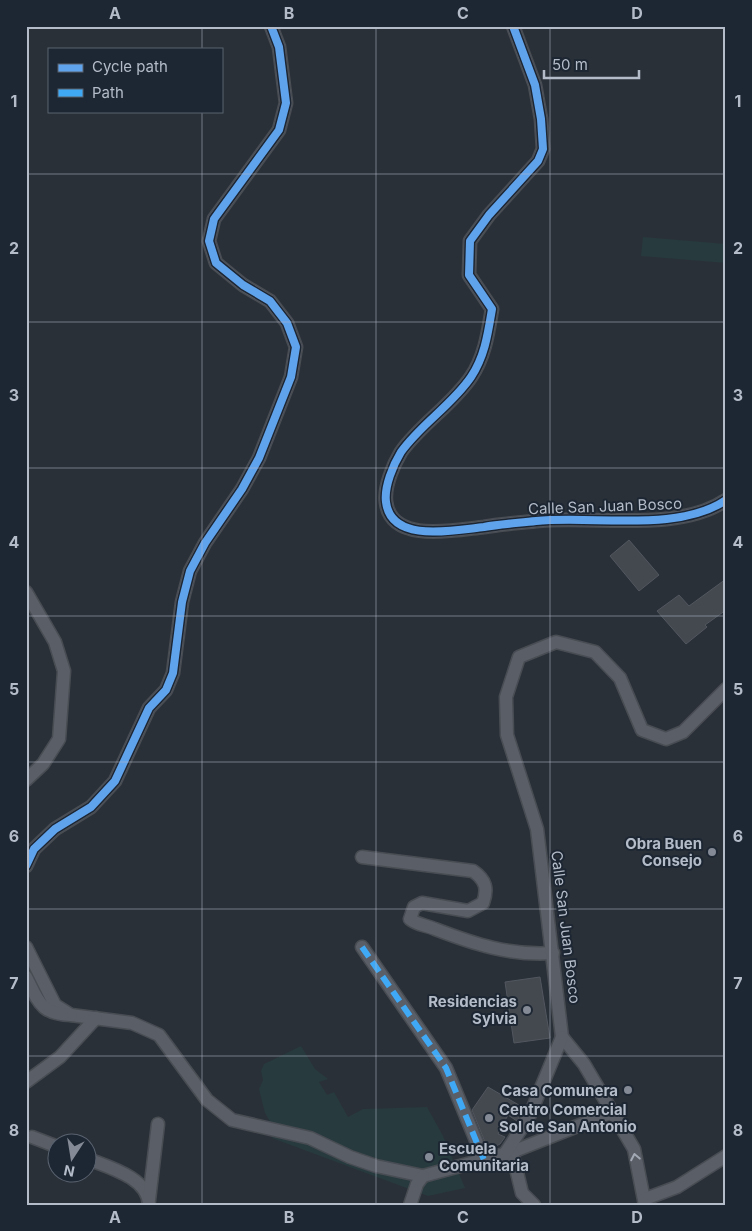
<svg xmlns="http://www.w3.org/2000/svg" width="752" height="1231" font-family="Inter,sans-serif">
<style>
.green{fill:#273a3e}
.building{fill:#444950;stroke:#52575f}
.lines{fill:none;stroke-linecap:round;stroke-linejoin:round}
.minor-casing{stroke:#484c53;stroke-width:15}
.minor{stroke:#5a5e66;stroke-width:12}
.quiet{stroke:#3fa9f5;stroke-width:6;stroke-dasharray:12 6;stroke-linecap:butt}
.cycleway-casing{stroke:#1d2633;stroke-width:11}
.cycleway{stroke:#60a3ed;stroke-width:8}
.oneway{stroke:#a2a9b5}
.grid{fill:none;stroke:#b4bcc9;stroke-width:1;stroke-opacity:0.55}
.poi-dot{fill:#848b96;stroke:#1d2633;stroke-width:2}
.labels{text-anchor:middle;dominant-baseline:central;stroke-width:4;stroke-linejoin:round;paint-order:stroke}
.street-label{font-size:15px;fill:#b4bcc9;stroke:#1d2633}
.poi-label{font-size:15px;font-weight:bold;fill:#b4bcc9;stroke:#1d2633;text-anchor:end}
.neatline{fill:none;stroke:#b4bcc9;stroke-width:2}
.grid-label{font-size:16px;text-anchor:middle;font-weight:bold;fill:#b4bcc9}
</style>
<rect width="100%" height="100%" fill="#2a3038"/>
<g class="green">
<polygon points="643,237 726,244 726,263 641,256"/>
<polygon points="301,1046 315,1069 328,1079 319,1082 327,1095 334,1092 348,1117 363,1109 427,1107 443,1136 465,1188 428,1196 272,1138 274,1128 265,1113 259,1089 263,1080 261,1071 264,1064"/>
</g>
<g class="building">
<polygon points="629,540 659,575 639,591 610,556"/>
<polygon points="726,579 726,610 705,625 707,627 686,644 657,611 679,595 689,606"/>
<polygon points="540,977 550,1038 514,1043 505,982"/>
<polygon points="488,1087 524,1108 517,1121 508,1115 498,1134 505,1137 500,1144 492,1148 487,1147 472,1110"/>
</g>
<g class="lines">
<g class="minor-casing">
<g id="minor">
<path d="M513,26L535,85L541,119L543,149L538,161L489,215L470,241L469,275L492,309C488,333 485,356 471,377C452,405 421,424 401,452C393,465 384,487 386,502C391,544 455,530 484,527C501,524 519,523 536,521C593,515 678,533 726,500"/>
<polyline points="26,592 55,642 64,671 59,739 43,764 26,780"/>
<path d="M362,857L473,871C486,880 488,889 483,903L468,911L422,903L414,907L410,919C417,925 426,925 435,929C474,944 510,956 553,953"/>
<polyline points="26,866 34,849 55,829 91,807 115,781 149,708 166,690 173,673 182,602 190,571 205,543 242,489 259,458 291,377 296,347 287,323 270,301 243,285 216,263 209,241 214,219 279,130 286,103 279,47 271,26"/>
<polyline points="26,947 55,1005 71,1015 132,1023 159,1035 207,1100 232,1120 310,1138 350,1157 376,1166 423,1176 512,1152 613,1112"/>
<polyline points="362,947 446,1068 484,1160"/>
<path d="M26,977C39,1002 40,1014 71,1015"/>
<polyline points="562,1037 537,829 507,735 506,697 519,657 556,642 595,652 620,678 642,730 666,739 683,732 726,689"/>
<polyline points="562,1037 584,1064 634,1149 645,1205"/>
<polyline points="26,1082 60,1057 96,1018"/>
<polyline points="32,1137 58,1147"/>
<polyline points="512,1152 522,1193 534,1205"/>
<polyline points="504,1155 529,1117 562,1037"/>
<path d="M88,1159C108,1167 149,1178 149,1205"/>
<polyline points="645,1199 677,1187 726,1156"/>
<polyline points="149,1200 158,1124"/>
<polyline points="410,1205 417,1184 423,1176"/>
</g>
</g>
<use href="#minor" class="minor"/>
<polyline class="quiet" points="362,947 446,1068 484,1160"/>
<g class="cycleway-casing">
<g id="cycleway">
<path d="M513,26L535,85L541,119L543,149L538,161L489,215L470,241L469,275L492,309C488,333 485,356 471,377C452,405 421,424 401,452C393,465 384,487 386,502C391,544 455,530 484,527C501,524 519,523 536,521C593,515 678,533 726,500"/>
<polyline points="26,866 34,849 55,829 91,807 115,781 149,708 166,690 173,673 182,602 190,571 205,543 242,489 259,458 291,377 296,347 287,323 270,301 243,285 216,263 209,241 214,219 279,130 286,103 279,47 271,26"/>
</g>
</g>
<use href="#cycleway" class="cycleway"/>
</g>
<defs><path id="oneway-chevron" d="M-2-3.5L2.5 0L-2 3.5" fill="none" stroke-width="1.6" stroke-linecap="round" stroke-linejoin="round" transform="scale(1.25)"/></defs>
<use class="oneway" href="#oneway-chevron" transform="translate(635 1157) rotate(-101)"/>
<path class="grid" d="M202,26V49M376,26V1205M550,26V1205M202,111V1205M26,174H726M26,322H726M26,468H726M26,616H726M26,762H726M26,909H726M26,1056H726"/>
<g class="poi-dot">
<circle cx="712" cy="852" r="5"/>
<circle cx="527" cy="1010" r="5"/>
<circle cx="628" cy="1090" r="5"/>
<circle cx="489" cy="1118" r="5"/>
<circle cx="429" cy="1157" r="5"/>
</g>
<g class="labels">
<g class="street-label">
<text transform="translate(605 506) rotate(-2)">Calle San Juan Bosco</text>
<text transform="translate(566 927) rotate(83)">Calle San Juan Bosco</text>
</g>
<g class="poi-label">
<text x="702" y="843">Obra Buen<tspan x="702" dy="17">Consejo</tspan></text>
<text x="517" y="1001">Residencias<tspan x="517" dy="17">Sylvia</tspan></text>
<text x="618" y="1090">Casa Comunera</text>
<text x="499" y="1109" text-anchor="start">Centro Comercial<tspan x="499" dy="17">Sol de San Antonio</tspan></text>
<text x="439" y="1148" text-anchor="start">Escuela<tspan x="439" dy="17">Comunitaria</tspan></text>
</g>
</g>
<rect width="752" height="1231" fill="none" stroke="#1d2633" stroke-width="55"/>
<rect x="48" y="48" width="175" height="65" fill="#1d2633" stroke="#59626f"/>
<rect x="58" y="64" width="25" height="8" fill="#60a3ed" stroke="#59626f"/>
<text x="92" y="72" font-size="15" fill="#b4bcc9">Cycle path</text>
<rect x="58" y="89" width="25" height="8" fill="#3fa9f5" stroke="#59626f"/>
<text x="92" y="98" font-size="15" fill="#b4bcc9">Path</text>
<g transform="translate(72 1158) rotate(192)"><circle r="24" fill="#1d2633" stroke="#59626f"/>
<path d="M0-4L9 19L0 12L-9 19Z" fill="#848b96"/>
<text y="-8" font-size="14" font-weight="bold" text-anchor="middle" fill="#b4bcc9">N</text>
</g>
<path d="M544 70v8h95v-8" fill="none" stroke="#b4bcc9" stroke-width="2.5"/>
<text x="552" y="70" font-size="15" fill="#b4bcc9" stroke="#1d2633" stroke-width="4" paint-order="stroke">50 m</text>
<rect x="28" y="28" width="696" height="1176" class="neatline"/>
<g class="grid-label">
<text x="115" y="19">A</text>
<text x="289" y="19">B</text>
<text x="463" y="19">C</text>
<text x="637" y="19">D</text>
<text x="14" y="107">1</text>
<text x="738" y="107">1</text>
<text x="14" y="254">2</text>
<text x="738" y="254">2</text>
<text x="14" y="401">3</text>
<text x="738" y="401">3</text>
<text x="14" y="548">4</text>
<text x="738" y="548">4</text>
<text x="14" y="695">5</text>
<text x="738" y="695">5</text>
<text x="14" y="842">6</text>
<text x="738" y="842">6</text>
<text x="14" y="989">7</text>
<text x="738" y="989">7</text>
<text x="14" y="1136">8</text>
<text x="738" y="1136">8</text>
<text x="115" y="1223">A</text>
<text x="289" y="1223">B</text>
<text x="463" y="1223">C</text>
<text x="637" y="1223">D</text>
</g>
</svg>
